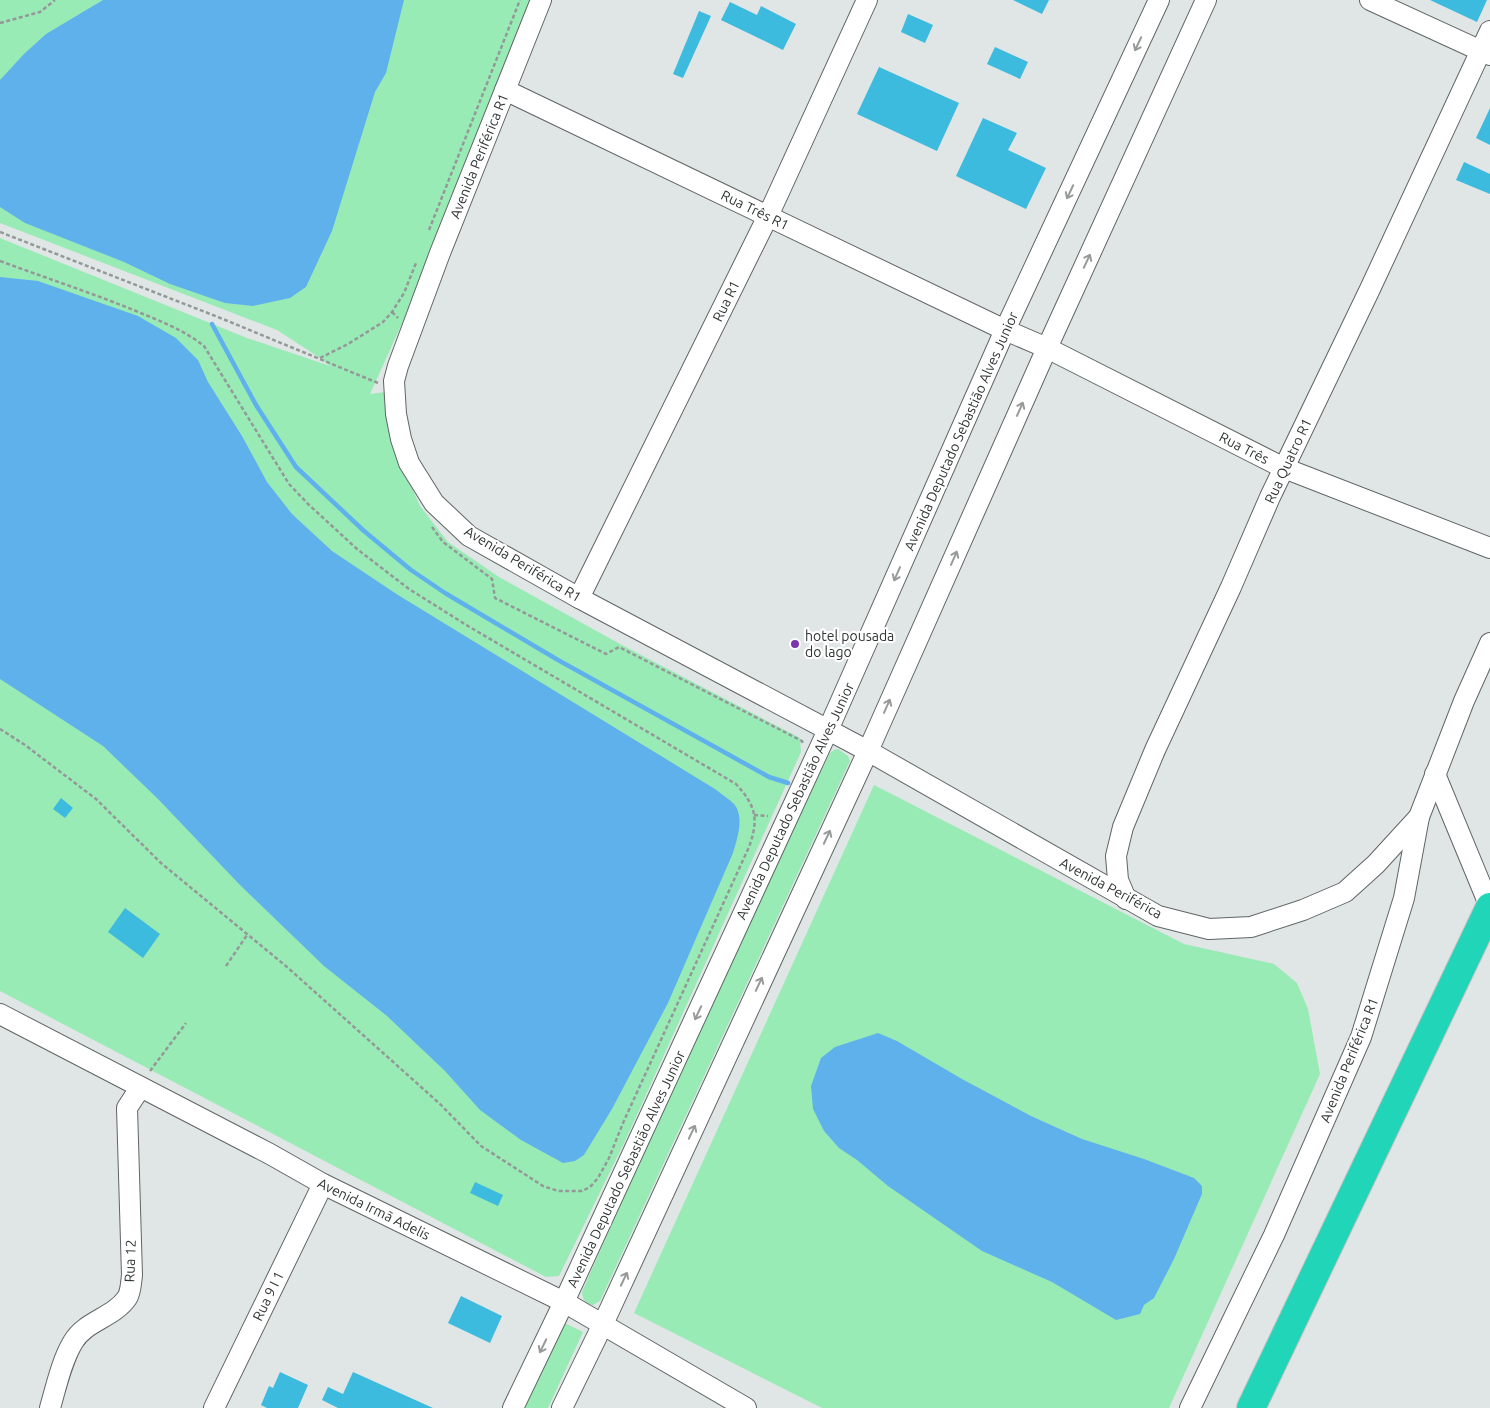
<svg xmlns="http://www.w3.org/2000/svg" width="1490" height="1408" font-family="Ubuntu,sans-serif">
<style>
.green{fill:#99ebb6}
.water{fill:#5fb1ec}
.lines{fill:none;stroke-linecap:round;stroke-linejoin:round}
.stream{stroke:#5fb1ec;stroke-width:4.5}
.building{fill:#3dbbde}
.minor-casing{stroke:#606565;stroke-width:22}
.highway-casing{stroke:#c1c2c2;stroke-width:30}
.path{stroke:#949898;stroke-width:2.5;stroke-dasharray:4 2.5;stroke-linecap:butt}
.minor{stroke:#fff;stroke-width:20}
.highway{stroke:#21d6b8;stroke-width:28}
.oneway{stroke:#989a9a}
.poi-dot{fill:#7a37ab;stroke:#fff;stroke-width:2}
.labels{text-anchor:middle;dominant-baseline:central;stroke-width:4.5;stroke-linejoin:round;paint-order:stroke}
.street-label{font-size:14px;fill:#313434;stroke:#fff}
.poi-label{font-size:14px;fill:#313434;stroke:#fff;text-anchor:start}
</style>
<rect width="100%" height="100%" fill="#e0e5e5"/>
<g class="green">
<polygon points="0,0 533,0 427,268 370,394 385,392 395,450 420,506 448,542 499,577 620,644 800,738 801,752 626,1139 559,1276 546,1277 0,991 0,238 247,338 330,366 320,358 277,330 0,223"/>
<path d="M838,749L848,756L850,761L600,1301L593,1305C586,1304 582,1299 582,1292C661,1111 744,931 830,753L834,750Z"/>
<polygon points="874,785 1184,944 1274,964 1297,983 1308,1009 1320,1074 1169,1408 822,1408 634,1313"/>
<polygon points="552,1317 583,1332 548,1408 509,1408"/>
</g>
<g class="water">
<polygon points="103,0 404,0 386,73 375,92 332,231 306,287 290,298 253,306 225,303 170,284 124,262 25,223 0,207 0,80 24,54 46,34"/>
<path d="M0,277L38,281L138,316L176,338L198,360L208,382L242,436L267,482L292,514L332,551L398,595L715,789C721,794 728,798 734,804C745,817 737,839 733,853L668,1003L612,1109L584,1155L575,1161L563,1163L521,1140L480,1110L445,1071L387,1016L324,966L240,885L158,799L103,746L0,679Z"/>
<polygon points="878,1033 897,1041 962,1079 1031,1116 1082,1139 1144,1159 1194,1178 1202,1186 1202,1194 1174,1259 1154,1298 1144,1305 1140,1314 1116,1320 1052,1282 982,1251 888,1186 857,1160 839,1148 824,1131 813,1109 811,1086 821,1058 835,1047"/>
</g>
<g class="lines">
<polyline class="stream" points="212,324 256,405 296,467 364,531 411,570 445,593 558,660 769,777 788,783"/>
</g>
<g class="building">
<polygon points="1013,0 1049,0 1042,14"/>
<polygon points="1430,0 1487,0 1477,22"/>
<polygon points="730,2 757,15 761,6 796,24 783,50 721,20"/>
<polygon points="699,11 711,16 683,78 673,74"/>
<polygon points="908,14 933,25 925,43 901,32"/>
<polygon points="995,47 1028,62 1020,79 987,64"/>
<polygon points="879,67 959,103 937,151 857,114"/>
<polygon points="1490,108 1490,145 1476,138"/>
<polygon points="983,118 1017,133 1008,150 1046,168 1026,209 956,176"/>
<polygon points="1464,162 1490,174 1490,194 1456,180"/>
<polygon points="61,798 73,808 65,818 53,809"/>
<polygon points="125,908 160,934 143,958 108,932"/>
<polygon points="475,1182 503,1195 498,1206 470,1193"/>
<polygon points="461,1296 502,1316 490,1343 448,1323"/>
<polygon points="280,1372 308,1385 298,1408 267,1408 261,1405 269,1386 273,1388"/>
<polygon points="353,1372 433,1408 338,1408 322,1400 328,1387 343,1394"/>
</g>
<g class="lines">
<g class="minor-casing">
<g id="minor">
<polyline points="541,0 440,253 398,366 394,381 396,414 401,439 409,463 434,503 469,536 579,598 868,751 1158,916 1209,929 1251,927 1303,910 1345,892 1376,864 1419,817"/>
<polyline points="1370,0 1490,55"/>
<polyline points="505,90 1005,330 1047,348 1284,468 1490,548"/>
<polyline points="579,598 768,216 867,0"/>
<polyline points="1435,774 1490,907"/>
<polyline points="1126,899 1118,880 1116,856 1123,827 1155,750 1231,587 1270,497 1370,289 1490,31"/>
<polyline points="0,1014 270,1154 323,1184 564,1302 746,1408"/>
<path d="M50,1408C56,1387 62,1360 73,1342C85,1321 113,1318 127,1298C131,1292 131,1282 132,1275L127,1108L140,1088"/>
<polyline points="214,1408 323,1184"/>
<polyline points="513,1408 564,1302 828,730 1005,330 1159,0"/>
<polyline points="562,1408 603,1324 868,751 1047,348 1206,0"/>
<polyline points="1190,1408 1274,1235 1361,1037 1404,898 1419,817 1464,701 1490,643"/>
</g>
</g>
<g class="highway-casing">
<polyline id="highway" points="1251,1408 1490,907"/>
</g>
<g class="path">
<polyline points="0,23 40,12 55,0"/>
<polyline points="429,230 520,0"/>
<polyline points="0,232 218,317 378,383"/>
<path d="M0,261C46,278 92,293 136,311C160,321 184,330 204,346L289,484L308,504L357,549L409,589L468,626L736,784C756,806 759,819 749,847L623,1123L609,1158L598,1178L590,1187L582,1191H558L543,1186L481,1146L440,1104L391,1060L287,967L161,863L96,799L25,745L0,729"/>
<polyline points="392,312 398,318"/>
<polyline points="320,358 348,344 383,322 392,312 404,293 416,263"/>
<polyline points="432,527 443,542 492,579 495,598 606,654 619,647 802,741 803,744"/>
<polyline points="754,815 768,816"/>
<polyline points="226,966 247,935"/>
<polyline points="150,1071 186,1023"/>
</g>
<use href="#minor" class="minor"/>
<use href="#highway" class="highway"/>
</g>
<defs><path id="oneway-shaft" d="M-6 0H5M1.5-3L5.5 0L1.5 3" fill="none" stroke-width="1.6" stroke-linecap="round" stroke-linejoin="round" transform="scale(1.25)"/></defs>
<g class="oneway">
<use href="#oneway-shaft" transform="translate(1138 44) rotate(115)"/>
<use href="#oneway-shaft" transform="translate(1070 192) rotate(115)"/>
<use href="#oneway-shaft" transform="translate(1087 261) rotate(-65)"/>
<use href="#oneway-shaft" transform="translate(1020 409) rotate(-66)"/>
<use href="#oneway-shaft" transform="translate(954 558) rotate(-66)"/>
<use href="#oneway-shaft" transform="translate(897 574) rotate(114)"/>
<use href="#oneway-shaft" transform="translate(887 706) rotate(-66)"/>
<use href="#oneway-shaft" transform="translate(827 837) rotate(-65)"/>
<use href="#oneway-shaft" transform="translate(759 984) rotate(-65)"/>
<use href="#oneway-shaft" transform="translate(698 1013) rotate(115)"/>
<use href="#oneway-shaft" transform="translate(692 1132) rotate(-65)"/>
<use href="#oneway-shaft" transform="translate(624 1279) rotate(-65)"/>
<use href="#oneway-shaft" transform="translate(543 1346) rotate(116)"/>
</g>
<circle class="poi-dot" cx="795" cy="644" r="5"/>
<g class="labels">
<g class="street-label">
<text transform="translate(479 156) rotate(-68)">Avenida Periférica R1</text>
<text transform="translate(755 210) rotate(26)">Rua Três R1</text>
<text transform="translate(726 301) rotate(-64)">Rua R1</text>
<text transform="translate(961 431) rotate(-66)">Avenida Deputado Sebastião Alves Junior</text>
<text transform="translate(1244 448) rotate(27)">Rua Três</text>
<text transform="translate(1288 461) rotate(-65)">Rua Quatro R1</text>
<text transform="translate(523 564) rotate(31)">Avenida Periférica R1</text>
<text transform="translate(795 801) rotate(-65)">Avenida Deputado Sebastião Alves Junior</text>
<text transform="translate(1111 888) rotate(28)">Avenida Periférica</text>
<text transform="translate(1349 1060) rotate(-68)">Avenida Periférica R1</text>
<text transform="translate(626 1169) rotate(-65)">Avenida Deputado Sebastião Alves Junior</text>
<text transform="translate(374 1209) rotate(26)">Avenida Irmã Adelis</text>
<text transform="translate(130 1261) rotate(-88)">Rua 12</text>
<text transform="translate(268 1296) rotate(-64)">Rua 9 I 1</text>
</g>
<g class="poi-label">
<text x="805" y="636">hotel pousada<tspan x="805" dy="16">do lago</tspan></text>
</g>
</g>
</svg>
